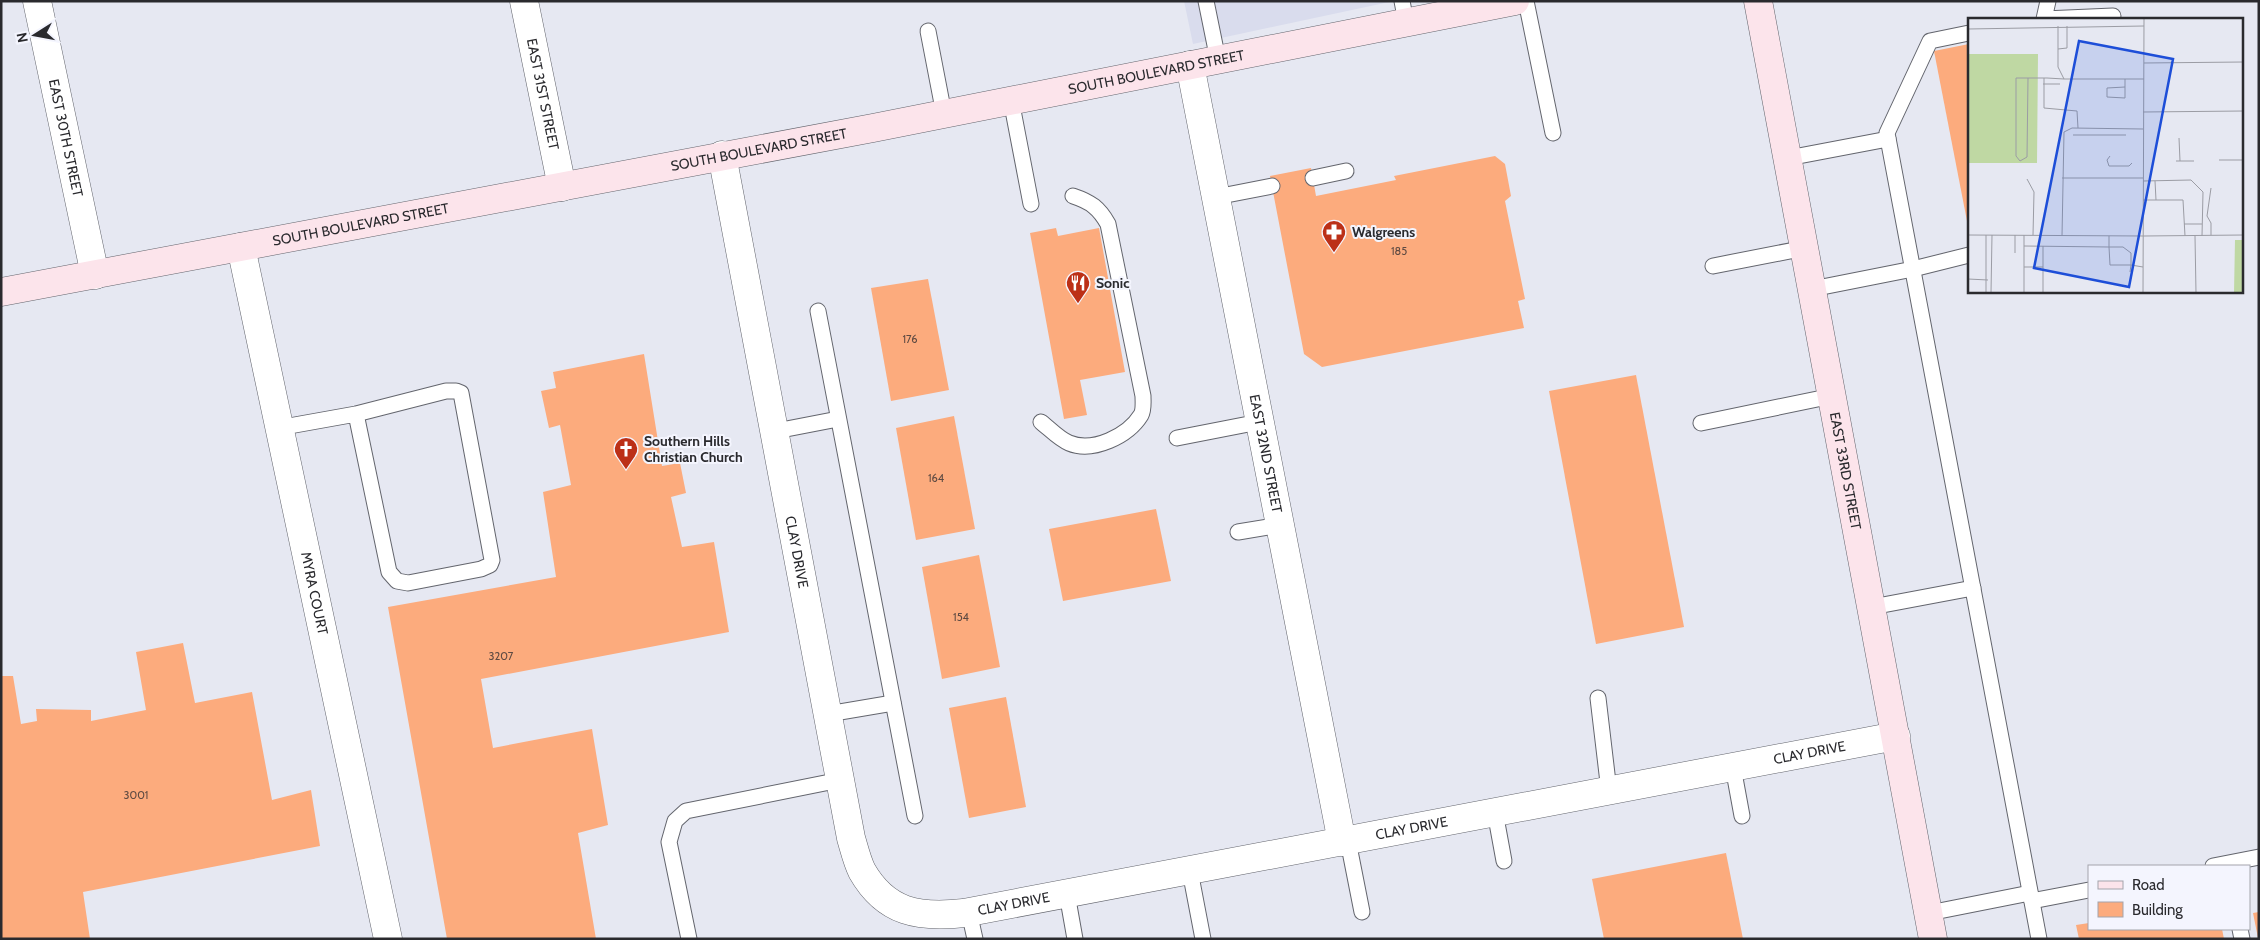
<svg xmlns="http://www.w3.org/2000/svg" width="2260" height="940" font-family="Cabin,sans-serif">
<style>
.built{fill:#d9dced}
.building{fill:#fcab7d}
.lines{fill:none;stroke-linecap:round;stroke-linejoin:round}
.service-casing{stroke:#63656d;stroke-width:17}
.minor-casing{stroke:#63656d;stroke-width:29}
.secondary-casing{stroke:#63656d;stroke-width:29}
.service{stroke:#fff;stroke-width:15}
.minor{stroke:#fff;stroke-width:28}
.secondary{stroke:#fce4eb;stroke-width:28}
.labels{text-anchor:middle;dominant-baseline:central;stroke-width:4;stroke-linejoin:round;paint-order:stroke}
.number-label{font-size:11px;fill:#5e4a42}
.street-label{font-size:14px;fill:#2a2a2e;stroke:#f4f5fe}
.poi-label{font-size:14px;font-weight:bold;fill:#2a2a2e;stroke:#f4f5fe;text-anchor:start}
.inset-road{fill:none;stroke:#9b9ca4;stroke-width:1}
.view{fill:#1d4ed8;fill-opacity:0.15;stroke:#1d4ed8;stroke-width:2.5}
.inset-edge{fill:none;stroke:#2a2a2e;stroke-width:2.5}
</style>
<rect width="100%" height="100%" fill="#e6e8f2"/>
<polygon class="built" points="1184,1 1394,1 1193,44"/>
<g class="building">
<polygon points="1969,44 1969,221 1967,221 1934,51"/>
<polygon points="1495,156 1505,164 1511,196 1505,201 1525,299 1518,301 1524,328 1322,367 1304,354 1270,176 1311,168 1316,196 1396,180 1394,176"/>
<polygon points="1056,228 1058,236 1099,228 1125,372 1080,380 1087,415 1064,419 1030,233"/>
<polygon points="928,279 949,390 891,401 871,288"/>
<polygon points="644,354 662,466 680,463 686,493 671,497 682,547 714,542 729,632 481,679 493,748 592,729 608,825 578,833 596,939 447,939 388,607 556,577 543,492 571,485 560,425 549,428 541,391 556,388 553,372"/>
<polygon points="1636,375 1684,627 1596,644 1549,391"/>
<polygon points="954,416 975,529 916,540 896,428"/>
<polygon points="1156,509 1171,581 1063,601 1049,529"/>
<polygon points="979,555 1000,667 942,679 922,567"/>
<polygon points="183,643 195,703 252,692 272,800 311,790 320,846 83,892 90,939 1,939 1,676 13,676 21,724 37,721 36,709 91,710 91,721 146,710 136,652"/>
<polygon points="1006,697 1026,807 969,818 949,708"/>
<polygon points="1726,853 1743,939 1604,939 1592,879"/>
<polygon points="2259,912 2259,938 2258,938 2253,913"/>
<polygon points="2089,923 2089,929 2222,929 2224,939 2079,939 2076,925"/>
</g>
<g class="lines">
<g class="service-casing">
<g id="service">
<polyline points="1206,1 1218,60"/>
<polyline points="1402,1 1406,22"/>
<polyline points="1526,1 1553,133"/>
<polyline points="2048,1 2044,19 2113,16"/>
<polyline points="928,31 944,114"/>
<polyline points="1969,33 1930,41 1887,133 2039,939"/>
<polyline points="1011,100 1031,204"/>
<polyline points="1788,158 1888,139"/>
<polyline points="1313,178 1346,171"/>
<polyline points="1216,197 1272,186"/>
<polyline points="1713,266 1805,248"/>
<polyline points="1812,289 1913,269 1969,255"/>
<polyline points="818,311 915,816"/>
<path d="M1041,422C1050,429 1059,439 1069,443C1093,453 1128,436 1141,415C1144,410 1143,402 1143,396L1108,224C1099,208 1091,202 1073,196"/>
<polyline points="1701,423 1832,396"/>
<polyline points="278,428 356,414 446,391 456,391 461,393 492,560 490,565 481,569 408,583 397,581 389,572 356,414"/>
<polyline points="776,431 838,419"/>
<polyline points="1177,438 1259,422"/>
<polyline points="1238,532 1280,525"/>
<polyline points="1872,607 1973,588"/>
<polyline points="1598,698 1609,791"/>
<polyline points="828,714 893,703"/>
<polyline points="1733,767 1742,816"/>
<polyline points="1495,812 1504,861"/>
<polyline points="1348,841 1362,912"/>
<polyline points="2213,866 2259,857"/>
<polyline points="1190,871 1203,939"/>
<polyline points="1067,894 1075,939"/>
<polyline points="2032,901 2089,890"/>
<polyline points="969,912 975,939"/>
<polyline points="1929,913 2030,893"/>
<polyline points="2240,929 2242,939"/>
<polyline points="689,939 669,842 675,821 686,811 840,780"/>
</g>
</g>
<g class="minor-casing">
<g id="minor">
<path id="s1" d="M37,1L95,275"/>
<path id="s2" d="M524,1L562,187"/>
<path id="s3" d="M1190,65L1342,842"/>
<path id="s4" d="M722,155L851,838C854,848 857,861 862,871C886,913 919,918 964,913L1896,736"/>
<path id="s5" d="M241,247L388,939"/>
</g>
</g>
<g class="secondary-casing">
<g id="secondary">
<path id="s6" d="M1758,1L1933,939"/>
<path id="s7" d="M1,292L873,128L1515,1"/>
</g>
</g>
<use href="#service" class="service"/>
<use href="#minor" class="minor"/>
<use href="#secondary" class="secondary"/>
</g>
<defs>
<g id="pharmacy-pin" transform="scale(1.25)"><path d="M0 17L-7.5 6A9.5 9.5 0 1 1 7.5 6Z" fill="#bc3017" stroke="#f4f5fe"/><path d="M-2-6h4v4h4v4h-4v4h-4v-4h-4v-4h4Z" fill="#fff"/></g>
<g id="restaurant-pin" transform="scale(1.25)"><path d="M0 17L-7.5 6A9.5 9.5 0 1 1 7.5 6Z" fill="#bc3017" stroke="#f4f5fe"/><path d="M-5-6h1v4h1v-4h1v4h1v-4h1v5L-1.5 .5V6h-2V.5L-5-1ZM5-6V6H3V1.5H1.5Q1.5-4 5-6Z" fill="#fff"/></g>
<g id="church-pin" transform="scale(1.25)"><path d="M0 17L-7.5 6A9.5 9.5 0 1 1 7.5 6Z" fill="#bc3017" stroke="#f4f5fe"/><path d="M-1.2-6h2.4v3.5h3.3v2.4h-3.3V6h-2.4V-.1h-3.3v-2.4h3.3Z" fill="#fff"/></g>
</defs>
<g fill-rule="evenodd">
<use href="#pharmacy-pin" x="1334" y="232"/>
<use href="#restaurant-pin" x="1078" y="283"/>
<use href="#church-pin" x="626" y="449"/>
</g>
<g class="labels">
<g class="number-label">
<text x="1399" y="251">185</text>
<text x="910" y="339">176</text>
<text x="936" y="478">164</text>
<text x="961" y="617">154</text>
<text x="501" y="656">3207</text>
<text x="136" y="795">3001</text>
</g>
<g class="street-label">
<text stroke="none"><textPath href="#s7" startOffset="1176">SOUTH BOULEVARD STREET</textPath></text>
<text stroke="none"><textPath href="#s2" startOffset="95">EAST 31ST STREET</textPath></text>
<text stroke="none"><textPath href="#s1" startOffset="140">EAST 30TH STREET</textPath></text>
<text stroke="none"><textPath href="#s7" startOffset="771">SOUTH BOULEVARD STREET</textPath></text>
<text stroke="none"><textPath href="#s7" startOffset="366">SOUTH BOULEVARD STREET</textPath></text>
<text stroke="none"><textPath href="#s3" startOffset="396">EAST 32ND STREET</textPath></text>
<text stroke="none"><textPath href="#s6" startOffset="478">EAST 33RD STREET</textPath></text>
<text stroke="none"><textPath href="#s4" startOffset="404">CLAY DRIVE</textPath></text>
<text stroke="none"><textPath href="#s5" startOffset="354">MYRA COURT</textPath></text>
<text stroke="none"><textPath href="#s4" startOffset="1709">CLAY DRIVE</textPath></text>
<text stroke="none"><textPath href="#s4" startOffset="1304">CLAY DRIVE</textPath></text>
<text stroke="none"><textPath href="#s4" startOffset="899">CLAY DRIVE</textPath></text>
</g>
<g class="poi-label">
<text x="1352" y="232">Walgreens</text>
<text x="1096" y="283">Sonic</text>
<text x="644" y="441">Southern Hills<tspan x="644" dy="16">Christian Church</tspan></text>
</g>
</g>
<g transform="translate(1968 18)">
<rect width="275" height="275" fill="#e6e8f2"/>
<path d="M0,36H70L69,145H0ZM267,222H275V275H266Z" fill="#bfd8a3"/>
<path class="inset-road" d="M90,8V49L96,61H176M0,11L176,8M90,31L99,30V8M176,45L275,44M60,60L59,139L52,143L48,138V60H79L96,61M76,60V90L109,93L110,110M75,66H92M157,69L139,70V79L157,80V61M175,94L275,93M105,117H158M211,120L212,143M142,138L139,142L141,148H161L164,145M251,142H275M208,143H226M94,160H175M59,161L66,174L65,217M175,163L223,162L235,174L234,218M243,170L239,198L243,205V217M175,182H188L187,163M188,182H215L217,218M216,206H234M0,217L176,218M47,217V235M94,218L96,114L104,110L175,111M176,218L275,217M227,218L228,275M56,228L141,229L142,247H163V235L155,229H141V218M56,249H75M162,254L163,247L175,249M0,261L20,262M18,275V217M23,275L24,217M56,275V217M75,275V228M175,275L176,0"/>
<path class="view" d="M111,23L205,41L161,269L66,250Z"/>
<rect width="275" height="275" class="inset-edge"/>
</g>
<rect width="2260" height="940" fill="none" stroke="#2a2a2e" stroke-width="5"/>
<rect x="2088" y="865" width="162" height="65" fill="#f4f5fe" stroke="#a3a4ab"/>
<rect x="2098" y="881" width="25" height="8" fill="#fce4eb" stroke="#a3a4ab"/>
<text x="2132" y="890" font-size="15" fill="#2a2a2e">Road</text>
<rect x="2098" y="902" width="25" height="15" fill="#fcab7d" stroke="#a3a4ab"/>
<text x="2132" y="915" font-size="15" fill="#2a2a2e">Building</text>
<g transform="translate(35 35) rotate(259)" stroke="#f4f5fe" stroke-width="4" paint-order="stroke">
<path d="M0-4L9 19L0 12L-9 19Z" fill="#2a2a2e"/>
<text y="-8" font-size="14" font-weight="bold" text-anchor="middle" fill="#2a2a2e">N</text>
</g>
</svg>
